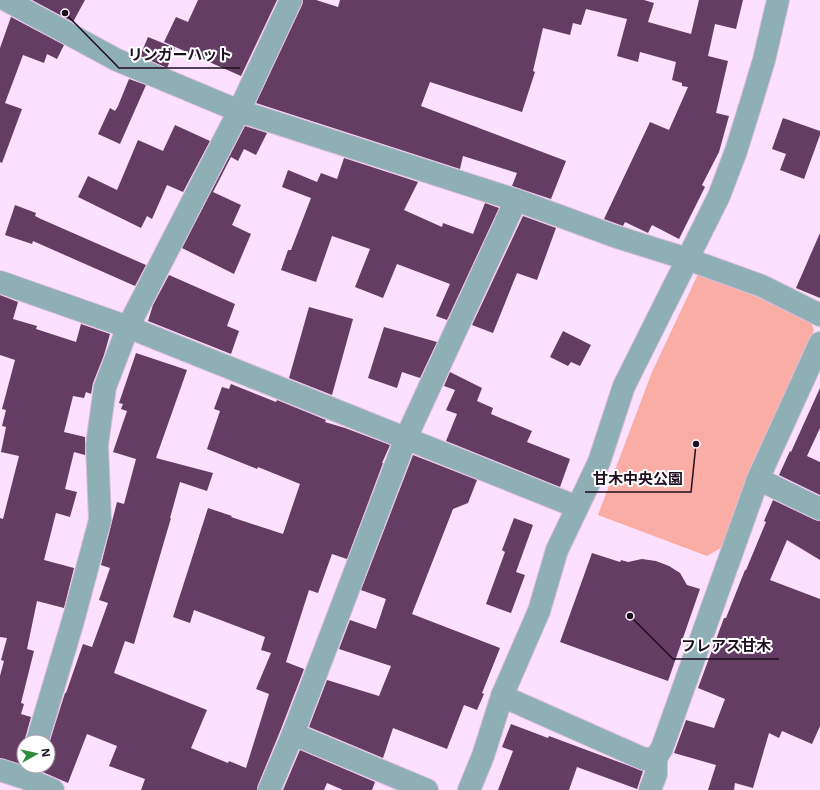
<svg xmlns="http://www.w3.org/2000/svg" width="820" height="790" font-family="'Noto Sans','Noto Sans JP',sans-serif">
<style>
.green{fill:#faada4}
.building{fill:#643c64}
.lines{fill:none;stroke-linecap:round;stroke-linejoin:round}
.minor-casing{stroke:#d9bed9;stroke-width:24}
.minor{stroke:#8eafb4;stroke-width:22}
.leader{fill:none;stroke:#1f0e1f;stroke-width:1.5}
.callout-dot{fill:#1f0e1f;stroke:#fff;stroke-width:1.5}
.callout-label{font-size:15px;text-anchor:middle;font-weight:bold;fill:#1f0e1f;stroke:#fff;stroke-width:4;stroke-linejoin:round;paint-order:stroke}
</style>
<rect width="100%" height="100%" fill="#fde0fd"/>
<polygon class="green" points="699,272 810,320 814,330 726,545 707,556 598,515 652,372"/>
<g class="building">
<polygon points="32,0 85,0 73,22"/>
<polygon points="198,0 277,0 241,76 164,42 176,17 188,22"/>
<polygon points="303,0 316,0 338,7 340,0 644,0 654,3 648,22 691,34 699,0 743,0 736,29 715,24 708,56 728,61 716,113 729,116 719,152 702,185 705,187 679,239 652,225 648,233 625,222 623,226 604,219 650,122 669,130 688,87 682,86 682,83 672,80 676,62 640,52 638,62 617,56 627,19 586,9 581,25 573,23 570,35 543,28 533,71 535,72 522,112 430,82 421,106 566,161 551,199 512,186 517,173 463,156 460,169 256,103 302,5"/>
<polygon points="11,17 64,45 57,59 47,54 44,63 23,55 5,103 22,109 2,163 0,162 0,48"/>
<polygon points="148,37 175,48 167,68 140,56"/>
<polygon points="129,79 146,85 120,144 98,134 110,108 115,111 118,106"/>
<polygon points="783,118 820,131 820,135 804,179 780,170 786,154 772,149"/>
<polygon points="175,125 210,141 183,192 167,185 152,219 147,216 141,228 78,197 88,176 117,190 138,140 163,151"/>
<polygon points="245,126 267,133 256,155 244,149 238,161 231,157 213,192 241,205 232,225 251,234 234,274 182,248"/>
<polygon points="344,158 418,182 404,210 442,227 443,223 473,234 485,203 499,208 447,320 436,316 450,284 397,264 383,298 355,287 370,249 332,236 316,282 281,270 288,250 291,250 311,198 282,187 288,170 317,182 321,173 337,179"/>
<polygon points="15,205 36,213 35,216 41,219 146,265 135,286 33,241 32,244 5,235"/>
<polygon points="523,216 556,228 537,280 517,273 493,333 472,325"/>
<polygon points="820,233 820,298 796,288"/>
<polygon points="169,275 235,304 227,326 239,331 231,354 148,321 153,305"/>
<polygon points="0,295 18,302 13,319 37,326 36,329 76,342 81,324 110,334 104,355 93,383 91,394 86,392 84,398 73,396 64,432 85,437 85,455 74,452 65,489 77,492 70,517 56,513 44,560 74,568 64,608 37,601 27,649 34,651 21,703 24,704 21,714 31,717 24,742 24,765 0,758 0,676 4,661 1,660 7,638 0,637 0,518 3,519 19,456 1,452 6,427 2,426 6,410 2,409 15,360 0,355"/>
<polygon points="309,307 353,319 332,395 289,378"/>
<polygon points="384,327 437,342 420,378 402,372 397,388 368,378"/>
<polygon points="563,331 591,345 580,366 571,362 568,366 550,357"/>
<polygon points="136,353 187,370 156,458 213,473 207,491 180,482 170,518 171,518 134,644 125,641 114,673 207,710 191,748 228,763 229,761 246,768 269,694 256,689 271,653 261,650 265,637 194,610 190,623 173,617 208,508 232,516 231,517 283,534 300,484 258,467 257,469 207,449 220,411 214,409 222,387 229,389 231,384 276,402 277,400 326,420 325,422 345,428 390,445 382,463 383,463 347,559 332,554 318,593 309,590 286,662 304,669 303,672 281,729 258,785 257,790 141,790 145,779 109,766 117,746 87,734 68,783 29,766 48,766 48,747 65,693 66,693 83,644 92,647 108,603 99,600 110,568 101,565 117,502 124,504 136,459 113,452 127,411 121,409 123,404 119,403"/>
<polygon points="450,372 482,388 477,401 493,408 491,414 532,431 527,442 570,459 560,487 446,441 457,414 446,410 455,390 444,386"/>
<polygon points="820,388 820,428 807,456 820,462 820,495 779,475 790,451 791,452"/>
<polygon points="413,455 477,480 468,503 453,509 412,614 500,648 482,693 484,694 477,710 464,705 447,749 393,728 383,758 309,727 327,680 379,696 391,666 339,649 350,620 376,629 386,599 361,590"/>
<polygon points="773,500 815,520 820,521 820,560 787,540 770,580 820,599 820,726 812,744 782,731 779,738 769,733 753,788 735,783 734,790 708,790 716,765 674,753 686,720 714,728 725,699 698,688 724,618 726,618 745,570 746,570 766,522 764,521"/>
<polygon points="514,518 533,525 516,572 525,575 511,613 486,604 505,552 502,550"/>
<polygon points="592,553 620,562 621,560 628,562 642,559 656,561 669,566 680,573 687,585 700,589 668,681 560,642"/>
<polygon points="511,724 548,738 549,736 643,771 637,789 577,767 569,790 498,790 513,751 502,747"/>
<polygon points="300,750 375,782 372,790 343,790 327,783 324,790 283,790"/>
</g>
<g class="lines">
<g class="minor-casing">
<g id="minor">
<polyline points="6,0 117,60 239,111 516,200 614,236 687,259 762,286 820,315"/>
<polyline points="0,282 128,327 577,507"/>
<polyline points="758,479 820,509"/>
<polyline points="502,696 644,759 656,758"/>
<polyline points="293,734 427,790"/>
<polyline points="37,742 73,621 100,520 97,445 105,387 128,327 239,111 291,0"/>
<polyline points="0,770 25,778 53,790"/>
<polyline points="269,790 293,734 406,438 516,200"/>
<polyline points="469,790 483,756 502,696 539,611 557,550 599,462 624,386 719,196 736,151 751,103 764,60 778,0"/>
<polyline points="650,790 656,774 656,758 662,748 758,479 820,343"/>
</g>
</g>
<use href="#minor" class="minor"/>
</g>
<path class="leader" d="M65 13L119 68H240M696 444L691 492H585M630 616L673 659H779"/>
<g class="callout-dot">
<circle cx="65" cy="13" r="4"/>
<circle cx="696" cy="444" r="4"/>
<circle cx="630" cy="616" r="4"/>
</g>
<g class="callout-label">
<text x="180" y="60">リンガーハット</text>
<text x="638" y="484">甘木中央公園</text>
<text x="726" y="651">フレアス甘木</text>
</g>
<g transform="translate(36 754) rotate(82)"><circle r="19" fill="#ffffff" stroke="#a59fa5"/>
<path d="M0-3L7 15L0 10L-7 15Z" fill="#2f8d40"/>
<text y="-6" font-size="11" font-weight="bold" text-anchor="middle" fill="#1f0e1f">N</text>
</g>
</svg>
